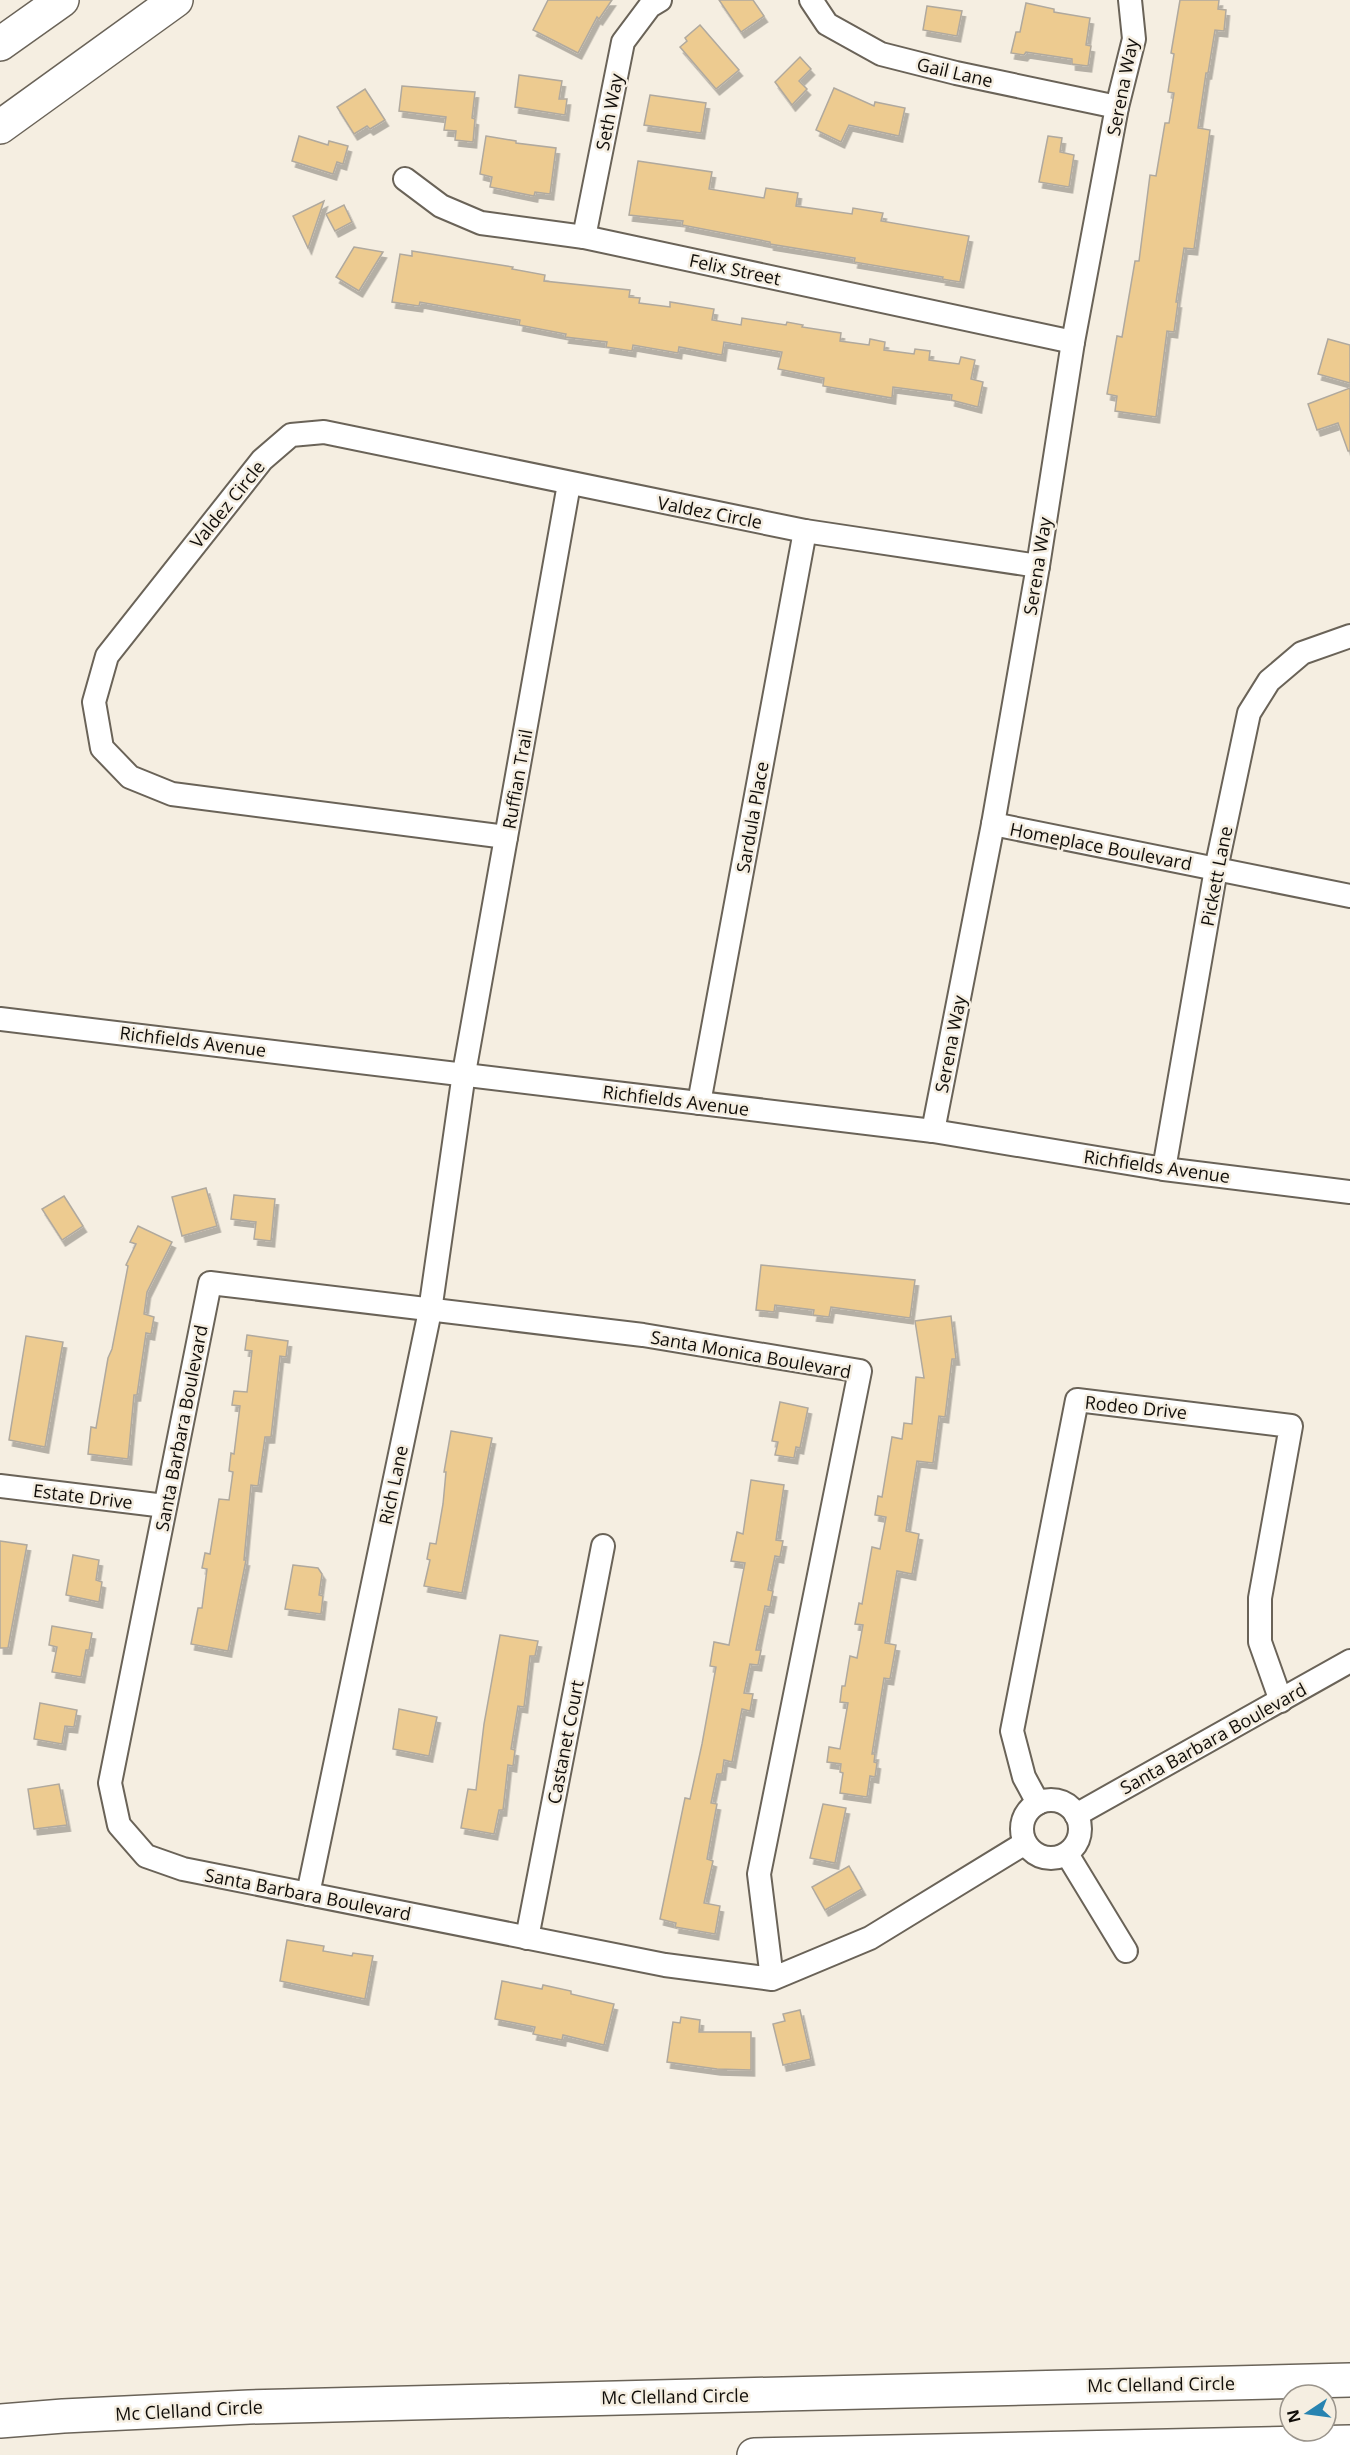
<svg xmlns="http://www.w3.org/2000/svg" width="1350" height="2455" font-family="'Open Sans',sans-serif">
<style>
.building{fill:#edcb90;stroke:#b0a99e;stroke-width:1.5;filter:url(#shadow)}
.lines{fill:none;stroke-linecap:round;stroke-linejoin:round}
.minor-casing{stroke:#6a6358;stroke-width:26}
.trunk-casing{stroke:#6a6358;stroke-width:36}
.motorway-casing{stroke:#6a6358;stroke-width:36}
.minor{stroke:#fff;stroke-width:22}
.trunk{stroke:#fff;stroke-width:33}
.motorway{stroke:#fff;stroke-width:33}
.labels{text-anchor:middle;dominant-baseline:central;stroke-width:5;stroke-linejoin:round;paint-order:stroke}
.street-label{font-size:18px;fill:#110e0a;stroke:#f5eee1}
</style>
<defs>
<filter id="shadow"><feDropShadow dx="3.5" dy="6" stdDeviation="0" flood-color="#0004"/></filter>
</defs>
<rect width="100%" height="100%" fill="#f5eee1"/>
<g class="building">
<polygon points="548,0 612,0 599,19 597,17 578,53 533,30"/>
<polygon points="719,0 753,0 764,16 741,32"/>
<polygon points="1180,0 1219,0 1218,9 1226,10 1224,31 1215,30 1208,73 1206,73 1198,128 1210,130 1194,249 1184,248 1176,302 1178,302 1174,332 1167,331 1156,417 1115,411 1117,396 1107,394 1117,336 1122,337 1135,261 1139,261 1150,175 1156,176 1165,123 1169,123 1174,93 1168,92 1174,54 1171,53"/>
<polygon points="1026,3 1054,9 1054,12 1090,18 1086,45 1091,46 1088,66 1072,64 1072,59 1026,52 1024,55 1011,53 1016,32 1020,32"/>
<polygon points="927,6 962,11 957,36 923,30"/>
<polygon points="700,25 739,70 716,89 680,47 687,41 685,38"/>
<polygon points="800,57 811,69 799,81 807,89 792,105 775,82"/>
<polygon points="519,75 562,81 559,99 567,99 565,115 515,107"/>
<polygon points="402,86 475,92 472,118 475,119 473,142 455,140 456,131 444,130 446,117 399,111"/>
<polygon points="834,88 874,106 875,102 905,108 899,136 849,125 841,142 816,130"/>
<polygon points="365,89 385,120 370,129 367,126 354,134 337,107"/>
<polygon points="650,95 706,103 701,133 644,125"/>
<polygon points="299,136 328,145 329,141 348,146 343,164 337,162 333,174 292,161"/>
<polygon points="486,136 516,141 516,143 556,148 550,194 535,192 534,196 490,187 492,177 480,174"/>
<polygon points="1048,136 1062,138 1060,152 1074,155 1069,187 1039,182"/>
<polygon points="638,161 712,172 709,189 764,198 766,188 798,193 796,206 852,214 853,208 883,213 881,221 969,236 960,282 942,279 943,277 854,262 855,258 770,244 770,242 682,225 683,221 629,215"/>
<polygon points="324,201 308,248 293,216"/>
<polygon points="344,205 352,222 335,231 326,214"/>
<polygon points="354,247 383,252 359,291 336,277"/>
<polygon points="412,251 513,267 512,269 545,275 544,281 630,290 629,297 640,298 639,303 670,307 670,302 714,309 712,320 741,325 742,318 786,325 787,322 803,325 802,327 841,333 840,341 869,345 870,339 885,342 884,350 914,354 915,349 930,351 929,360 959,364 961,357 975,360 971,379 983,382 978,407 951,400 952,395 893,387 892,398 823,386 824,378 778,369 782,352 724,342 722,355 679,347 678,353 633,345 632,351 606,347 607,342 565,337 566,334 519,325 520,320 420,302 419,306 392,302 400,254 412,256"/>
<polygon points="1328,339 1350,345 1350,383 1318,374"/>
<polygon points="1350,388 1350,451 1348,451 1338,423 1317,430 1308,404"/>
<polygon points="206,1188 217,1226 182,1236 172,1197"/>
<polygon points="234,1195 275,1199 271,1241 254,1239 256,1222 231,1219"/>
<polygon points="64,1196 83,1226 62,1240 42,1209"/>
<polygon points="138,1226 172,1242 147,1292 144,1314 154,1317 151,1334 146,1333 137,1395 134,1395 128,1459 88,1454 91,1427 96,1428 108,1358 112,1349 128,1266 126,1265 136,1244 130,1242"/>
<polygon points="761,1265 915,1280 910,1318 831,1307 829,1317 813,1315 814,1310 775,1305 774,1312 756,1310"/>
<polygon points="951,1316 956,1359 952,1359 945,1417 939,1416 933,1463 917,1461 906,1531 919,1534 912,1574 897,1571 885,1643 896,1645 890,1679 884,1678 872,1754 875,1754 874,1762 877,1763 875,1777 870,1776 867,1797 840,1793 843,1773 840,1772 841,1764 827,1762 829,1747 840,1749 848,1703 840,1702 842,1686 845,1686 850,1656 857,1658 863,1625 855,1624 859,1603 862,1604 872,1547 880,1549 886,1517 875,1515 878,1496 882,1497 892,1437 902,1439 904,1423 912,1424 916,1377 924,1378 915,1321"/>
<polygon points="247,1335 288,1341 286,1357 280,1356 271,1437 265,1437 258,1486 251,1485 244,1560 246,1560 228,1651 191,1644 198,1608 202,1608 207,1569 202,1568 205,1553 210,1554 219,1499 229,1500 233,1472 229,1471 231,1453 234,1454 240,1406 232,1405 234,1391 247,1392 252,1351 245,1350"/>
<polygon points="26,1336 63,1342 45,1447 9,1440"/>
<polygon points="780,1402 808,1408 800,1448 796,1447 794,1458 775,1455 778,1442 772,1441"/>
<polygon points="451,1431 492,1438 462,1593 424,1586 430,1560 427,1559 430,1543 436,1544 443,1504 446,1472 444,1472"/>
<polygon points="751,1480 784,1485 776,1540 783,1541 780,1557 775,1556 768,1590 773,1591 770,1607 765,1606 756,1650 761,1650 758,1665 750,1664 744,1693 753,1694 750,1711 742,1709 732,1762 724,1760 722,1774 717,1774 711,1803 717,1804 707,1859 713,1861 704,1903 720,1906 715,1934 675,1927 676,1923 660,1919 685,1798 690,1799 702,1744 716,1667 710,1666 714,1642 729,1645 745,1563 731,1561 737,1532 743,1534"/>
<polygon points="0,1541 27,1545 8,1648 0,1648"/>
<polygon points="73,1555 99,1560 96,1580 102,1582 99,1602 66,1595"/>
<polygon points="293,1565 318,1568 322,1574 319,1595 323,1596 321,1614 285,1609"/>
<polygon points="52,1626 92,1633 89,1650 86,1650 81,1677 52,1672 57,1647 49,1645"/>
<polygon points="500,1635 538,1641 535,1656 530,1656 524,1707 518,1706 511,1749 515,1750 513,1766 508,1765 503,1810 499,1810 494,1834 461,1828 468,1789 476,1790 484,1724"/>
<polygon points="40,1703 77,1710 74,1727 65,1726 62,1744 34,1739"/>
<polygon points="399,1709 437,1717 429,1756 393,1749"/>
<polygon points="59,1784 67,1825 34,1829 28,1789"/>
<polygon points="823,1804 846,1808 835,1863 810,1858"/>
<polygon points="849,1866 862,1889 825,1910 812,1887"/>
<polygon points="287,1940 324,1946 323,1951 352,1956 353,1953 373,1956 365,1999 280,1981"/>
<polygon points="502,1981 542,1989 543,1985 571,1991 571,1994 614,2004 604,2045 563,2035 562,2040 533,2034 535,2027 495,2019"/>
<polygon points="800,2010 811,2059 783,2065 773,2024 785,2021 783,2014"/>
<polygon points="681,2017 700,2020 699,2032 751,2032 751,2070 717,2069 667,2062 673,2022 680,2023"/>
</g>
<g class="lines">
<g class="minor-casing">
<g id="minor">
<polyline points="811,0 827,24 881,54 956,73 1117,107"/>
<polyline points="405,179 441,206 481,223 584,237 1073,342"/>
<polyline points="584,237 623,42 650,6 660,0"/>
<polyline points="993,824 1350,896"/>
<polyline points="506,837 172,794 130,777 102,748 94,702 107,656 262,460 291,435 324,432 805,531 1038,566"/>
<polyline points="0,1019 933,1131 1164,1169 1350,1192"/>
<polyline points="699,1103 805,531"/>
<polyline points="933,1131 993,824 1038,566 1073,342 1117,107 1134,39 1130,0"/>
<polyline points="1164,1169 1216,869 1249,713 1269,681 1302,653 1350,636"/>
<polyline points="0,1486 165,1506"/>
<circle cx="1051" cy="1829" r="29"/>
<polyline points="1038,1803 1024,1777 1012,1731 1077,1400 1291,1426 1260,1598 1260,1642 1281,1701"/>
<polyline points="1076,1815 1350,1661"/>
<polyline points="1067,1854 1126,1951"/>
<polyline points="308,1894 430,1311 464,1073 569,484"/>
<polyline points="527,1938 603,1546"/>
<polyline points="772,1979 759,1874 860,1371 643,1335 210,1283 110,1783 119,1825 146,1856 183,1869 665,1965 772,1979 870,1938 1025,1843"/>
</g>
</g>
<g class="trunk-casing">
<g id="trunk">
<polyline points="0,2421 63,2416 249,2407 1350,2380"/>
<polyline points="754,2455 1350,2442"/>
</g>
</g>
<g class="motorway-casing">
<g id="motorway">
<polyline points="0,44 62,0"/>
<polyline points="0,127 176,0"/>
</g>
</g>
<use href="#minor" class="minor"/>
<use href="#trunk" class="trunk"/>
<use href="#motorway" class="motorway"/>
</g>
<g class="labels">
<g class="street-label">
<text transform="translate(955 72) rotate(13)">Gail Lane</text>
<text transform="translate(1122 87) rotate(-79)">Serena Way</text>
<text transform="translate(609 112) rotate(-79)">Seth Way</text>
<text transform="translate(735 269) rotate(12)">Felix Street</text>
<text transform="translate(227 504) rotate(-51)">Valdez Circle</text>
<text transform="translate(710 512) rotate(11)">Valdez Circle</text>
<text transform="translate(1037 566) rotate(-81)">Serena Way</text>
<text transform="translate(517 779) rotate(-80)">Ruffian Trail</text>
<text transform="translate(752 817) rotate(-80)">Sardula Place</text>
<text transform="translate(1101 846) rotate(11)">Homeplace Boulevard</text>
<text transform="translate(1216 876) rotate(-79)">Pickett Lane</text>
<text transform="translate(193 1041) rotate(7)">Richfields Avenue</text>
<text transform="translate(950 1044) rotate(-79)">Serena Way</text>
<text transform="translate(676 1100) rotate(7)">Richfields Avenue</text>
<text transform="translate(1157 1166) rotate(8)">Richfields Avenue</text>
<text transform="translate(751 1354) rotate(10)">Santa Monica Boulevard</text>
<text transform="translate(1136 1407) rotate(6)">Rodeo Drive</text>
<text transform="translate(181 1428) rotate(-79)">Santa Barbara Boulevard</text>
<text transform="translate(393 1485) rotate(-78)">Rich Lane</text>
<text transform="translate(83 1496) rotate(7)">Estate Drive</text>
<text transform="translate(1213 1738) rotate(-29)">Santa Barbara Boulevard</text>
<text transform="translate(565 1742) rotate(-79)">Castanet Court</text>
<text transform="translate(308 1894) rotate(11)">Santa Barbara Boulevard</text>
<text transform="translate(1161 2384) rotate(-1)">Mc Clelland Circle</text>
<text transform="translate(675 2396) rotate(-1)">Mc Clelland Circle</text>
<text transform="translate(189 2410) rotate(-3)">Mc Clelland Circle</text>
</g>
</g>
<g transform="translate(1308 2413) rotate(257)"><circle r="28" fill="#f5eee1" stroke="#9a948b" stroke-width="1.5"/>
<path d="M0-4.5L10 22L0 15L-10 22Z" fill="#2884b1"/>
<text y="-9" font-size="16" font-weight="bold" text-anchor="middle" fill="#110e0a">N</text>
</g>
</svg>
